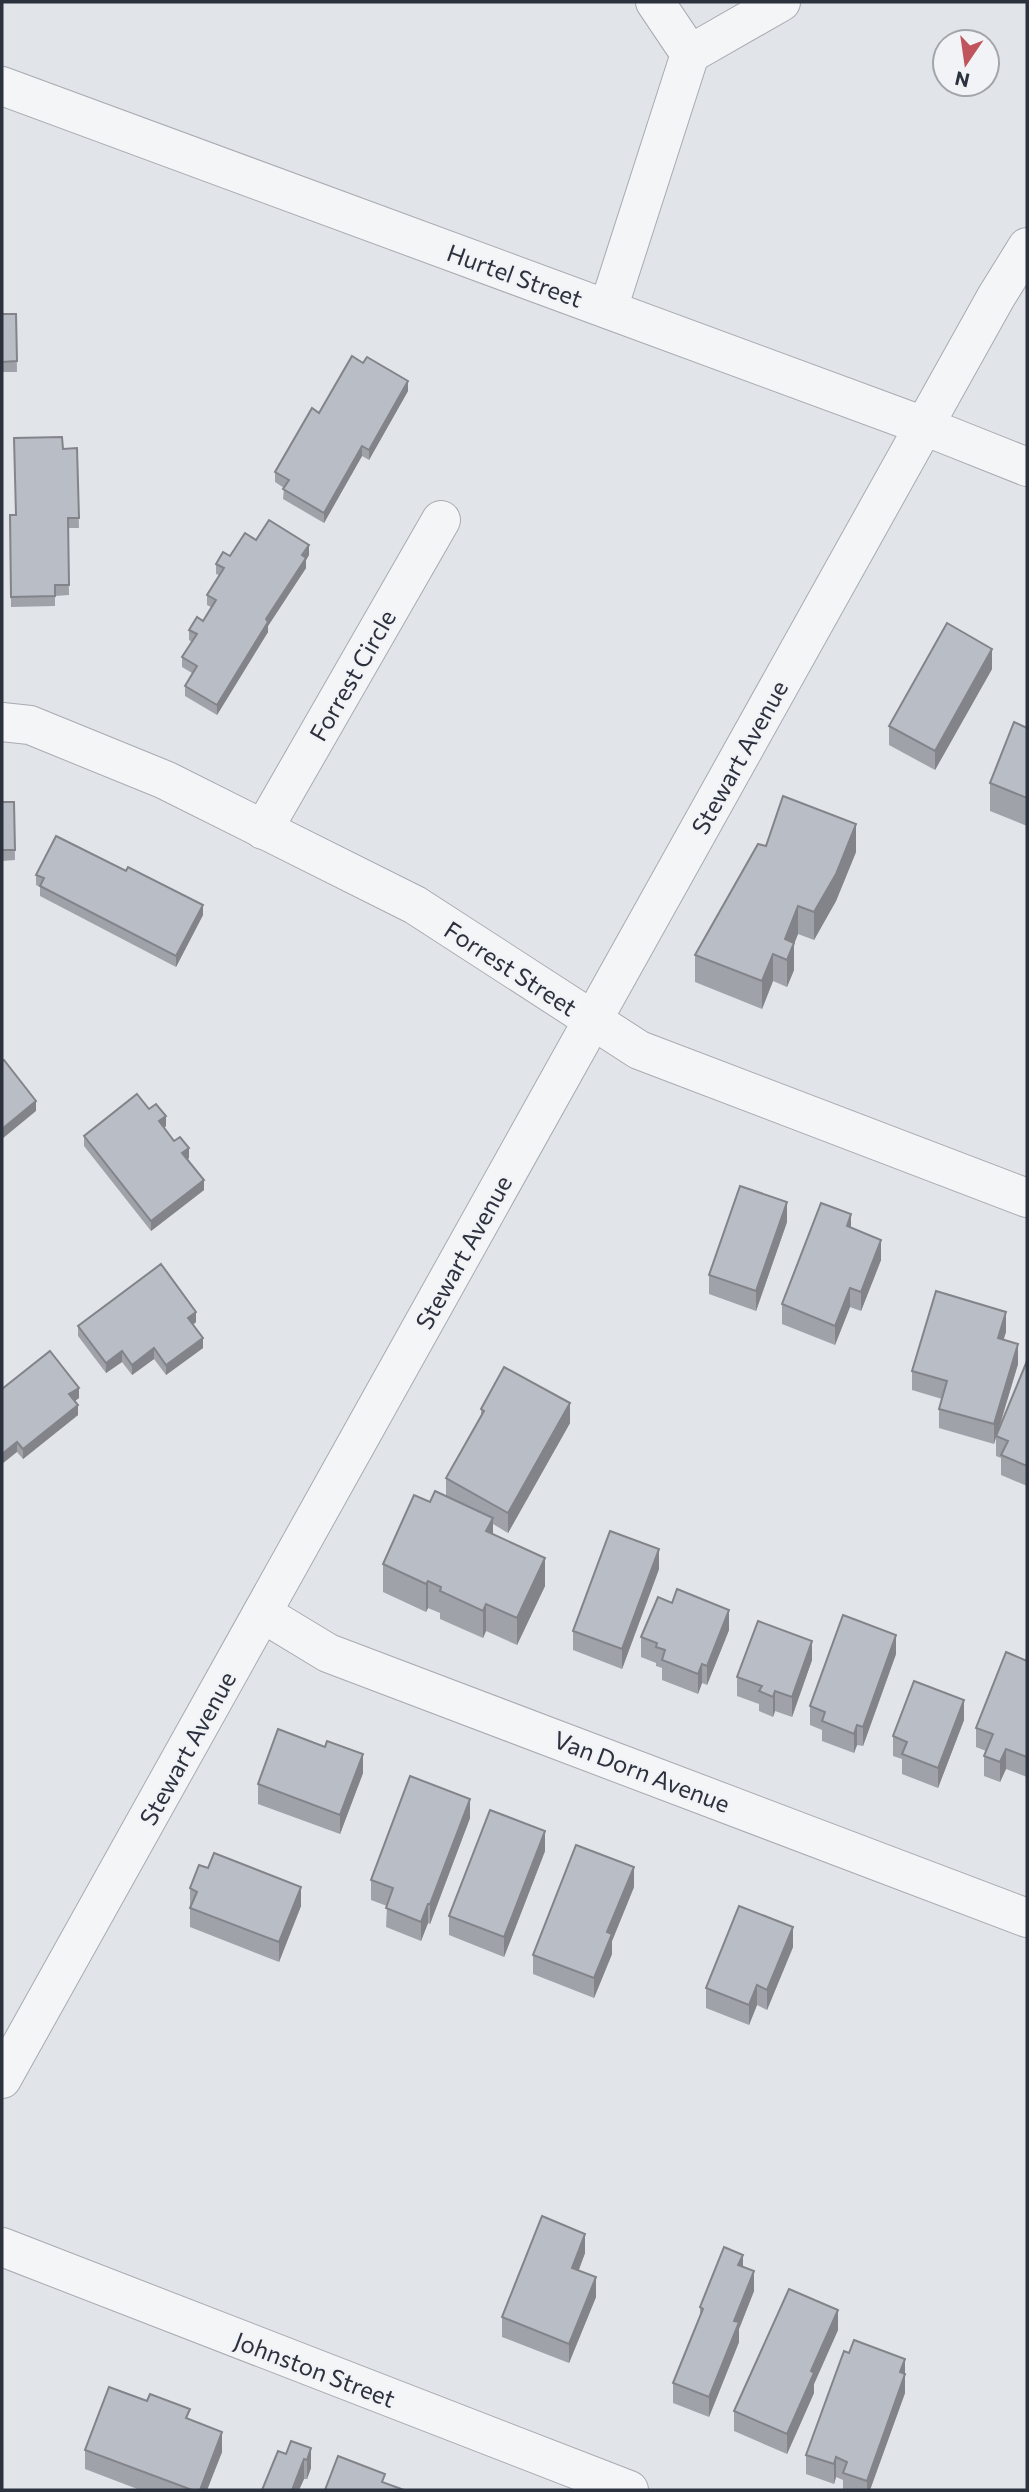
<svg xmlns="http://www.w3.org/2000/svg" width="1029" height="2492" font-family="Commissioner,sans-serif">
<style>
.lines{fill:none;stroke-linecap:round;stroke-linejoin:round}
.minor-casing{stroke:#a7abb2;stroke-width:40}
.minor{stroke:#f4f5f7;stroke-width:38}
.wall{fill:#9fa3a9}
.shaded-wall{fill:#82848a}
.building{fill:#b9bdc5;stroke:#82848a;stroke-width:2}
.labels{text-anchor:middle;dominant-baseline:central;stroke-width:5;stroke-linejoin:round;paint-order:stroke}
.street-label{font-size:24px;fill:#2c313e;stroke:#f1f3f6}
</style>
<rect width="100%" height="100%" fill="#e1e4e8"/>
<g class="lines">
<g class="minor-casing">
<g id="minor">
<polyline points="655,2 690,54"/>
<polyline points="2,86 924,426 1027,467"/>
<polyline points="608,309 690,54 781,2"/>
<polyline points="2,722 30,725 165,780 415,905 639,1050 1027,1198"/>
<polyline points="263,830 441,520"/>
<polyline points="262,1613 328,1653 1027,1918"/>
<polyline points="2,2079 996,297 1027,247"/>
<polyline points="2,2247 629,2490"/>
</g>
</g>
<use href="#minor" class="minor"/>
</g>
<g class="wall">
<polygon points="2,314 16,314 17,372 2,372"/>
<polygon points="408,391 369,460 362,456 324,523 283,499 284,488 275,482 275,472 319,413"/>
<polygon points="77,448 79,528 68,528 69,595 55,596 55,606 11,607 10,515 16,515 63,449"/>
<polygon points="256,540 309,555 306,560 306,568 268,626 268,632 217,715 185,696 185,686 192,673 182,667 182,657 192,642 189,640 189,630 203,621 211,607 207,605 207,595 219,575 216,574 216,564"/>
<polygon points="992,669 935,770 889,745 889,726"/>
<polygon points="1027,728 1027,826 990,811 990,783"/>
<polygon points="2,802 14,802 15,860 2,861"/>
<polygon points="766,846 856,852 836,901 814,940 798,934 794,944 794,970 787,987 773,981 762,1009 695,982 695,955"/>
<polygon points="36,875 203,915 176,967 40,896 40,887 36,885"/>
<polygon points="149,1109 166,1126 164,1128 189,1158 187,1159 204,1190 151,1231 84,1146 84,1136"/>
<polygon points="787,1222 756,1311 709,1294 709,1275"/>
<polygon points="851,1228 881,1260 861,1311 850,1307 835,1345 782,1324 782,1304"/>
<polygon points="196,1322 193,1325 203,1348 166,1375 154,1359 132,1375 122,1362 106,1373 78,1336 78,1326"/>
<polygon points="1006,1332 1003,1340 1018,1364 997,1435 1027,1361 1027,1486 1001,1475 1001,1458 996,1456 996,1437 994,1444 939,1428 939,1409 942,1399 912,1390 912,1371"/>
<polygon points="2,1389 79,1398 75,1401 78,1415 23,1459 17,1452"/>
<polygon points="481,1409 570,1423 508,1533 493,1524 493,1534 545,1586 517,1645 486,1631 483,1638 440,1619 440,1613 428,1608 426,1612 383,1592 383,1564 430,1502 446,1496 446,1478 481,1418"/>
<polygon points="659,1569 622,1669 573,1650 573,1631"/>
<polygon points="729,1630 707,1685 702,1683 698,1694 662,1680 662,1668 656,1666 656,1663 641,1657 641,1637"/>
<polygon points="896,1654 863,1746 857,1745 854,1753 822,1741 822,1730 810,1725 810,1706"/>
<polygon points="812,1660 792,1717 775,1711 773,1717 759,1711 759,1704 737,1696 737,1677"/>
<polygon points="1027,1661 1027,1777 1006,1769 1000,1782 984,1776 984,1756 986,1751 976,1747 976,1728"/>
<polygon points="964,1720 938,1788 902,1774 902,1759 893,1756 893,1736"/>
<polygon points="363,1773 340,1834 258,1804 258,1784"/>
<polygon points="470,1818 430,1924 428,1923 421,1941 386,1927 387,1906 371,1900 371,1880"/>
<polygon points="545,1851 504,1957 449,1935 449,1916"/>
<polygon points="634,1887 612,1941 612,1954 594,1998 533,1974 533,1955"/>
<polygon points="190,1888 301,1906 279,1962 190,1927"/>
<polygon points="793,1947 767,2010 757,2005 749,2025 706,2008 706,1988"/>
<polygon points="585,2253 579,2270 596,2297 569,2363 502,2337 502,2317"/>
<polygon points="743,2267 754,2291 739,2329 739,2342 709,2417 673,2403 673,2383 700,2316 700,2307"/>
<polygon points="838,2330 814,2384 814,2393 787,2454 734,2431 734,2411"/>
<polygon points="905,2374 905,2393 870,2490 843,2490 843,2480 836,2477 834,2484 806,2474 806,2455"/>
<polygon points="190,2419 222,2452 207,2490 140,2490 85,2469 85,2450"/>
<polygon points="311,2448 311,2468 307,2479 304,2479 299,2490 262,2490"/>
</g>
<g class="shaded-wall">
<polygon points="408,381 408,391 369,460 369,450"/>
<polygon points="362,446 362,456 324,523 324,513"/>
<polygon points="309,545 309,555 306,560 306,568 268,626 268,632 217,715 217,705"/>
<polygon points="992,649 992,669 935,770 935,751"/>
<polygon points="856,824 856,852 836,901 814,940 814,912"/>
<polygon points="203,905 203,915 176,967 176,956"/>
<polygon points="798,906 798,934 794,944 794,970 787,987 787,960 785,939"/>
<polygon points="773,954 773,981 762,1009 762,981"/>
<polygon points="36,1101 36,1111 2,1139 2,1129"/>
<polygon points="166,1116 166,1126 159,1132 159,1121"/>
<polygon points="189,1148 189,1158 182,1163 182,1153"/>
<polygon points="204,1180 204,1190 151,1231 151,1221"/>
<polygon points="787,1202 787,1222 756,1311 756,1291"/>
<polygon points="851,1214 851,1234 847,1226"/>
<polygon points="881,1240 881,1260 861,1311 861,1292"/>
<polygon points="850,1288 850,1307 835,1345 835,1326"/>
<polygon points="196,1312 196,1322 188,1328 188,1318"/>
<polygon points="1006,1312 1006,1332 998,1358 998,1338"/>
<polygon points="203,1338 203,1348 166,1375 166,1365"/>
<polygon points="1018,1344 1018,1364 994,1444 994,1424"/>
<polygon points="154,1348 154,1359 132,1375 132,1365"/>
<polygon points="122,1351 122,1362 106,1373 106,1363"/>
<polygon points="79,1388 79,1398 69,1405 69,1394"/>
<polygon points="570,1403 570,1423 508,1533 508,1513"/>
<polygon points="78,1405 78,1415 23,1459 23,1449"/>
<polygon points="17,1442 17,1452 2,1464 2,1454"/>
<polygon points="493,1518 493,1545 486,1531"/>
<polygon points="659,1549 659,1569 622,1669 622,1649"/>
<polygon points="545,1558 545,1586 517,1645 517,1618"/>
<polygon points="428,1581 428,1608 426,1612 426,1584"/>
<polygon points="486,1604 486,1631 483,1638 483,1611"/>
<polygon points="729,1610 729,1630 707,1685 707,1666"/>
<polygon points="896,1635 896,1654 863,1746 863,1727"/>
<polygon points="812,1641 812,1660 792,1717 792,1697"/>
<polygon points="702,1664 702,1683 698,1694 698,1674"/>
<polygon points="775,1691 775,1711 773,1717 773,1697"/>
<polygon points="964,1700 964,1720 938,1788 938,1768"/>
<polygon points="857,1725 857,1745 854,1753 854,1734"/>
<polygon points="1006,1749 1006,1769 1000,1782 1000,1762"/>
<polygon points="363,1754 363,1773 340,1834 340,1815"/>
<polygon points="470,1799 470,1818 430,1924 430,1904"/>
<polygon points="545,1831 545,1851 504,1957 504,1937"/>
<polygon points="634,1867 634,1887 612,1941 612,1954 594,1998 594,1978 607,1932"/>
<polygon points="301,1887 301,1906 279,1962 279,1942"/>
<polygon points="428,1904 428,1923 421,1941 421,1922"/>
<polygon points="793,1927 793,1947 767,2010 767,1990"/>
<polygon points="757,1985 757,2005 749,2025 749,2005"/>
<polygon points="585,2234 585,2253 572,2287 572,2268"/>
<polygon points="743,2255 743,2274 738,2265"/>
<polygon points="754,2271 754,2291 739,2329 739,2342 709,2417 709,2397 734,2321"/>
<polygon points="596,2277 596,2297 569,2363 569,2344"/>
<polygon points="838,2310 838,2330 814,2384 814,2393 787,2454 787,2434 811,2371"/>
<polygon points="905,2359 905,2393 870,2490 867,2490 867,2481 900,2372"/>
<polygon points="222,2432 222,2452 207,2490 200,2490"/>
<polygon points="311,2448 311,2468 307,2479 307,2460"/>
<polygon points="836,2457 836,2477 834,2484 834,2464"/>
<polygon points="304,2459 304,2479 299,2490 292,2490"/>
</g>
<g class="building">
<polygon points="2,314 16,314 17,361 2,362"/>
<polygon points="352,356 363,363 367,357 408,381 369,450 362,446 324,513 283,489 289,480 275,472 312,408 319,413"/>
<polygon points="62,437 63,449 77,448 79,518 68,518 69,585 55,585 55,596 11,597 10,515 16,515 14,438"/>
<polygon points="269,520 309,545 302,555 306,558 266,619 268,622 217,705 185,686 197,666 182,657 197,634 189,630 197,617 203,621 216,600 207,595 224,568 216,564 223,552 230,556 245,533 256,540"/>
<polygon points="947,623 992,649 935,751 889,726"/>
<polygon points="1014,722 1027,728 1027,798 990,783"/>
<polygon points="783,796 856,824 836,874 814,912 798,906 785,939 794,943 787,960 773,954 762,981 695,955 758,844 766,846"/>
<polygon points="2,802 14,802 15,850 2,850"/>
<polygon points="56,836 126,871 128,867 203,905 176,956 40,886 44,878 36,875"/>
<polygon points="4,1060 36,1101 2,1129 2,1061"/>
<polygon points="137,1094 149,1109 156,1104 166,1116 159,1121 174,1141 180,1137 189,1148 182,1153 204,1180 151,1221 84,1136"/>
<polygon points="740,1186 787,1202 756,1291 709,1275"/>
<polygon points="821,1203 851,1214 847,1226 881,1240 861,1292 850,1288 835,1326 782,1304"/>
<polygon points="161,1264 196,1312 188,1318 203,1338 166,1365 154,1348 132,1365 122,1351 106,1363 78,1326"/>
<polygon points="936,1291 1006,1312 998,1338 1018,1344 994,1424 939,1409 947,1381 912,1371"/>
<polygon points="50,1351 79,1388 69,1394 78,1405 23,1449 17,1442 2,1454 2,1389"/>
<polygon points="1027,1361 1027,1466 1001,1455 1008,1441 996,1436"/>
<polygon points="504,1367 570,1403 508,1513 446,1478 484,1411 481,1409"/>
<polygon points="435,1491 493,1518 486,1531 545,1558 517,1618 486,1604 483,1611 440,1591 441,1587 428,1581 426,1584 383,1564 414,1495 430,1502"/>
<polygon points="610,1531 659,1549 622,1649 573,1631"/>
<polygon points="677,1589 729,1610 707,1666 702,1664 698,1674 662,1660 665,1650 656,1647 657,1643 641,1637 658,1597 672,1603"/>
<polygon points="843,1615 896,1635 863,1727 857,1725 854,1734 822,1721 825,1712 810,1706"/>
<polygon points="758,1621 812,1641 792,1697 775,1691 773,1697 759,1691 762,1686 737,1677"/>
<polygon points="1006,1652 1027,1661 1027,1757 1006,1749 1000,1762 984,1756 993,1734 976,1728"/>
<polygon points="914,1681 964,1700 938,1768 902,1754 907,1742 893,1736"/>
<polygon points="278,1729 325,1747 327,1741 363,1754 340,1815 258,1784"/>
<polygon points="410,1776 470,1799 430,1904 428,1904 421,1922 386,1908 393,1888 371,1880"/>
<polygon points="490,1810 545,1831 504,1937 449,1916"/>
<polygon points="576,1845 634,1867 607,1932 612,1934 594,1978 533,1955"/>
<polygon points="214,1853 301,1887 279,1942 190,1908 197,1892 190,1888 199,1865 208,1868"/>
<polygon points="739,1906 793,1927 767,1990 757,1985 749,2005 706,1988"/>
<polygon points="542,2216 585,2234 572,2268 596,2277 569,2344 502,2317"/>
<polygon points="724,2247 743,2255 738,2265 754,2271 734,2321 739,2322 709,2397 673,2383 703,2309 700,2307"/>
<polygon points="789,2289 838,2310 811,2371 814,2373 787,2434 734,2411"/>
<polygon points="854,2340 905,2359 900,2372 905,2374 867,2481 843,2473 847,2462 836,2457 834,2464 806,2455 844,2351 849,2353"/>
<polygon points="109,2387 147,2401 150,2394 190,2409 186,2418 222,2432 200,2490 192,2490 85,2450"/>
<polygon points="291,2441 311,2448 307,2460 304,2459 292,2490 262,2490 278,2451 286,2454"/>
<polygon points="338,2456 385,2474 382,2482 404,2490 325,2490"/>
</g>
<g class="labels">
<g class="street-label">
<text transform="translate(515 275) rotate(20)">Hurtel Street</text>
<text transform="translate(352 675) rotate(-60)">Forrest Circle</text>
<text transform="translate(739 757) rotate(-61)">Stewart Avenue</text>
<text transform="translate(511 968) rotate(33)">Forrest Street</text>
<text transform="translate(463 1252) rotate(-61)">Stewart Avenue</text>
<text transform="translate(187 1748) rotate(-61)">Stewart Avenue</text>
<text transform="translate(642 1771) rotate(21)">Van Dorn Avenue</text>
<text transform="translate(315 2369) rotate(21)">Johnston Street</text>
</g>
</g>
<rect width="1029" height="2492" fill="none" stroke="#2c313e" stroke-width="7"/>
<g transform="translate(966 63) rotate(193)"><circle r="33" fill="#f1f3f6" stroke="#a2a5ac" stroke-width="2"/>
<path d="M0-5L12 26L0 18L-12 26Z" fill="#c0545d"/>
<text y="-10" font-size="19" font-weight="bold" text-anchor="middle" fill="#2c313e">N</text>
</g>
</svg>
